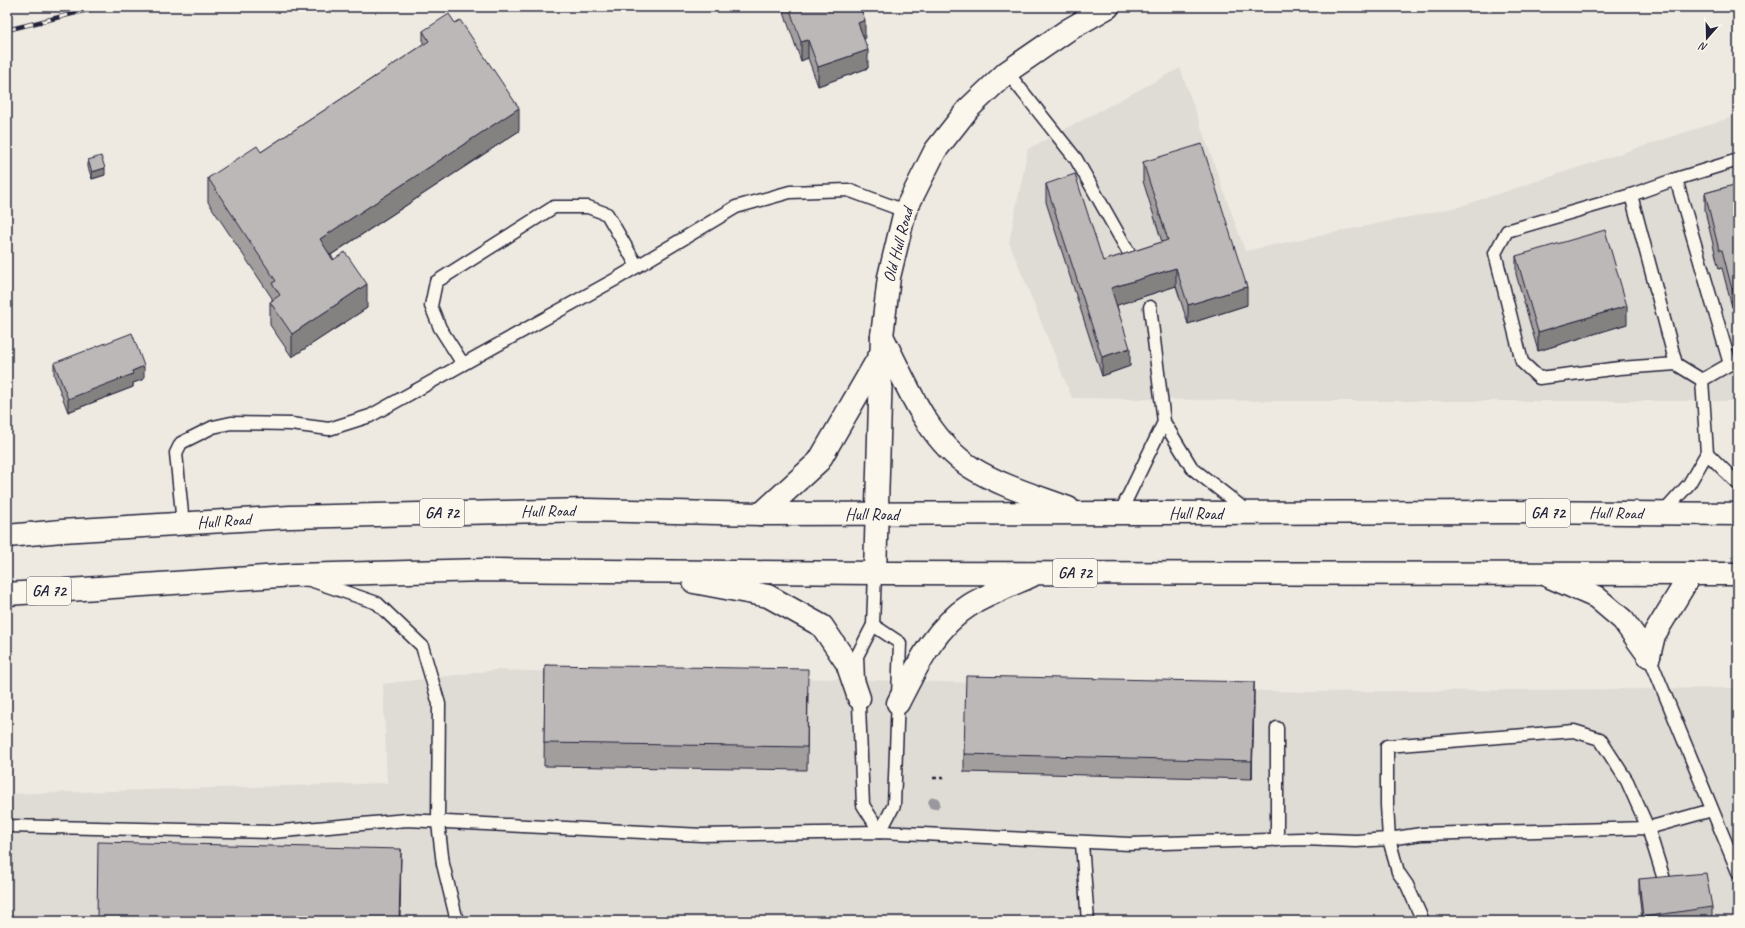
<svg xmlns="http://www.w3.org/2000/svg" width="1745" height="928" font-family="Caveat,sans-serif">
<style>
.built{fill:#dfdbd5}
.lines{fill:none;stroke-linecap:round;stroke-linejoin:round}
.service-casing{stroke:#22223b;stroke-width:15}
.secondary-casing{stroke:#22223b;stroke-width:25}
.trunk-casing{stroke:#22223b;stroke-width:25}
.path{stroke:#22223b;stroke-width:2.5;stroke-dasharray:4 3;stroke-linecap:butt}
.service{stroke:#fbf7ec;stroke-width:12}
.secondary{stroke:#fbf7ec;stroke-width:22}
.trunk{stroke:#fbf7ec;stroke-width:22}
.rail-casing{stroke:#22223b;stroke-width:4.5}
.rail{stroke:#fbf7ec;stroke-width:3;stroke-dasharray:9;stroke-linecap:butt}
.tree{fill:#9a989e}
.wall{fill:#a29e9e;stroke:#22223b}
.shaded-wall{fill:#848181;stroke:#22223b}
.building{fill:#bcb8b8;stroke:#22223b}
.labels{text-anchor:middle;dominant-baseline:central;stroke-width:3.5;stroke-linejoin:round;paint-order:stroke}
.shield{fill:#fbf7ec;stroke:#636270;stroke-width:1}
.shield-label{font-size:16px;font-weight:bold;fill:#22223b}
.street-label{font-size:17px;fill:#22223b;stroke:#fbf7ec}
</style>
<rect width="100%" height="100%" fill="#eeeae2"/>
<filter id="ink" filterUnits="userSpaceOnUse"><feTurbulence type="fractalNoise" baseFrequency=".025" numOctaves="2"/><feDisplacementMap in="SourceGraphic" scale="8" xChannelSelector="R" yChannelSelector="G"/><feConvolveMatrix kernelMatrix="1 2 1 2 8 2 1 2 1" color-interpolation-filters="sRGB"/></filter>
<g filter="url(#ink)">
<g class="built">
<polygon points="1180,68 1245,251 1458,207 1738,115 1738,401 1283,401 1072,398 1009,242 1028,149"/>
<polygon points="497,670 1309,692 1738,688 1738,921 7,921 7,794 387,783 383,684"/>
</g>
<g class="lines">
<g class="service-casing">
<g id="service">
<polyline points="1007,72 1076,159 1133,260"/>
<polyline points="1676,179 1631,195 1507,231 1495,253 1522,362 1539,378 1620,368 1676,364 1702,380"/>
<polyline points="1631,195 1676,364"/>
<polyline points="1150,307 1164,422"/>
<polyline points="463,364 440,328 431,306 436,282 554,207 588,207 607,214 637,266"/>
<polyline points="1730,364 1676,179 1738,160"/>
<polyline points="1702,380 1707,453"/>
<polyline points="1702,380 1730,364 1737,362"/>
<polyline points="1120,513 1164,422 1192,468 1248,512"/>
<polyline points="1662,514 1689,484 1707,453 1738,484"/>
<polyline points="183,524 176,453 181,443 213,427 231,423 291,424 329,429 370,416 616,279 736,207 790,192 848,190 905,211"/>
<polyline points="875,573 873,625 857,656 863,805 880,832"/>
<polyline points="310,580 377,603 422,646 439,704 438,823 443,864 457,921"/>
<polyline points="873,625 900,643 894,805 880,832"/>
<polyline points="1649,656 1738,872"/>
<polyline points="1277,728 1277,840"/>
<polyline points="7,826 272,832 407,820 702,835 880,832 1130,844 1302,839 1356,841 1389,839 1398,872 1407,885 1423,921"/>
<polyline points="1082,844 1088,921"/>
<polyline points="1667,889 1648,828 1627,781 1600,739 1574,731 1387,746 1387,805 1389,839 1421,834 1648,828 1712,810"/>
</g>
</g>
<g class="secondary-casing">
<polyline id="secondary" points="875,573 882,336 889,277 905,211 935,151 968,109 1007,72 1068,30 1108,7"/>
</g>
<g class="trunk-casing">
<g id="trunk">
<path d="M882,336C906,382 926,439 972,468C1001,486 1036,496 1068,508"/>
<polyline points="761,514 819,461 882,352"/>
<polyline points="7,536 62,531 290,517 588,510 761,514 1512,512 1738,514"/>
<polyline points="1550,577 1596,597 1623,620 1649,656"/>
<polyline points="694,582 768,596 822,626 847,663 859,698"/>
<polyline points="7,594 295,575 485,570 875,573 1738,574"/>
<polyline points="1649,656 1654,635 1691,574"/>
<path d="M898,703C917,666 934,628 970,605C989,594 1011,585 1031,576"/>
</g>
</g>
<polyline class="path" points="933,778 946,778"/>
<use href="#service" class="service"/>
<use href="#secondary" class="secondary"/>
<use href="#trunk" class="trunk"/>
<g class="rail-casing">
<polyline id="rail" points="7,30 100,7"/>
</g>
<use href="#rail" class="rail"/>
</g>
<circle class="tree" cx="934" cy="803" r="6"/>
<g class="wall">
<polygon points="782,7 860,7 865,39 864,39 868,68 818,86 808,58 801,61"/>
<polygon points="423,31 519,131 331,255 367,308 292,357 270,325 270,302 272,301 272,298 208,202 208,178 261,152 423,45"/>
<polygon points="88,160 105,175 92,179 88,167"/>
<polygon points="1143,162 1247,305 1188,324 1176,286 1117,305 1130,366 1102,376 1046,202 1046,184 1103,261 1162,242 1143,181"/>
<polygon points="1738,184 1732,307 1722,268 1719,269 1705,211 1705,193"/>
<polygon points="1516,256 1627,324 1538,351 1516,274"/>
<polygon points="54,363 144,379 133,383 133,387 68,412 54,375"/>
<polygon points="545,665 808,692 807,770 544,766"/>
<polygon points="1254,701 1252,779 964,772 964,754"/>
<polygon points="1639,879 1712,907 1712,920 1706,921 1642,921 1639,892"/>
</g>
<g class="shaded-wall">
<polygon points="865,20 865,39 858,41 858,23"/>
<polygon points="808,40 808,58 801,61 801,42"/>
<polygon points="868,50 868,68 818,86 818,67"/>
<polygon points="519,108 519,131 320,262 320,239"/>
<polygon points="105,168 105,175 92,179 92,172"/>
<polygon points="1176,268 1176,286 1111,307 1111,288"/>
<polygon points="367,284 367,308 292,357 292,334"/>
<polygon points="1247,287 1247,305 1188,324 1188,305"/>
<polygon points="1738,288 1738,306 1732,307 1732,289"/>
<polygon points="1627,306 1627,324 1538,351 1538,332"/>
<polygon points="1130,348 1130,366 1102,376 1102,357"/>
<polygon points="144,366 144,379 133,383 133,387 68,412 68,399 132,371"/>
<polygon points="1254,682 1254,701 1252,779 1252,761"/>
<polygon points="401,849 400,921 399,921"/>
</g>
<g class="building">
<polygon points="789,7 860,7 865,20 858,23 868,50 818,67 808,40 801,42"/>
<polygon points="449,14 455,23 460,20 519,108 320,239 333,260 345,252 367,284 292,334 270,302 280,295 272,283 276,281 208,178 257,146 261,152 429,41 423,31"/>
<polygon points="1202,144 1247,287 1188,305 1176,268 1111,288 1130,348 1102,357 1046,184 1075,174 1103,261 1168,240 1143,162"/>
<polygon points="101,156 105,168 92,172 88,160"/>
<polygon points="1738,184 1738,288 1732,289 1722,250 1719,250 1705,193"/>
<polygon points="1605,230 1627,306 1538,332 1516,256"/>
<polygon points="132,333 144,366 132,371 133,374 68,399 54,363"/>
<polygon points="545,665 808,669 807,747 544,743"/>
<polygon points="966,676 1254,682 1252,761 964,754"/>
<polygon points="98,842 401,849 399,921 97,921"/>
<polygon points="1706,873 1712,907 1643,917 1639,879"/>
</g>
</g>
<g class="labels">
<g class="shield">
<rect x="420" y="499" width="44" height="28" rx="3"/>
<rect x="1526" y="499" width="44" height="28" rx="3"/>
<rect x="1053" y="559" width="44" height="28" rx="3"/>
<rect x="27" y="577" width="44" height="28" rx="3"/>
</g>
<g class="shield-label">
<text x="442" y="513">GA 72</text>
<text x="1548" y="513">GA 72</text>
<text x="1075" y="573">GA 72</text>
<text x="49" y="591">GA 72</text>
</g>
<g class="street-label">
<text transform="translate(898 245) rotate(-75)">Old Hull Road</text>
<text transform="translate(548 511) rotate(-1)">Hull Road</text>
<text x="1196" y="513">Hull Road</text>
<text transform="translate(1616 513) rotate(1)">Hull Road</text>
<text x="872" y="514">Hull Road</text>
<text transform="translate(224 521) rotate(-4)">Hull Road</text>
</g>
</g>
<rect width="1745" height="928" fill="none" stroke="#fbf7ec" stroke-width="24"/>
<rect x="12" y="12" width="1721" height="904" fill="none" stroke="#22223b" stroke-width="1.5" filter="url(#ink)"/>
<g transform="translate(1707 38) rotate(200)" stroke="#fbf7ec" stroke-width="3" paint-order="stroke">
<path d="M0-3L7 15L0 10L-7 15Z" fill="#22223b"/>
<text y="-6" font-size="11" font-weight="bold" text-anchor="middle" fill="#22223b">N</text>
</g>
</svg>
